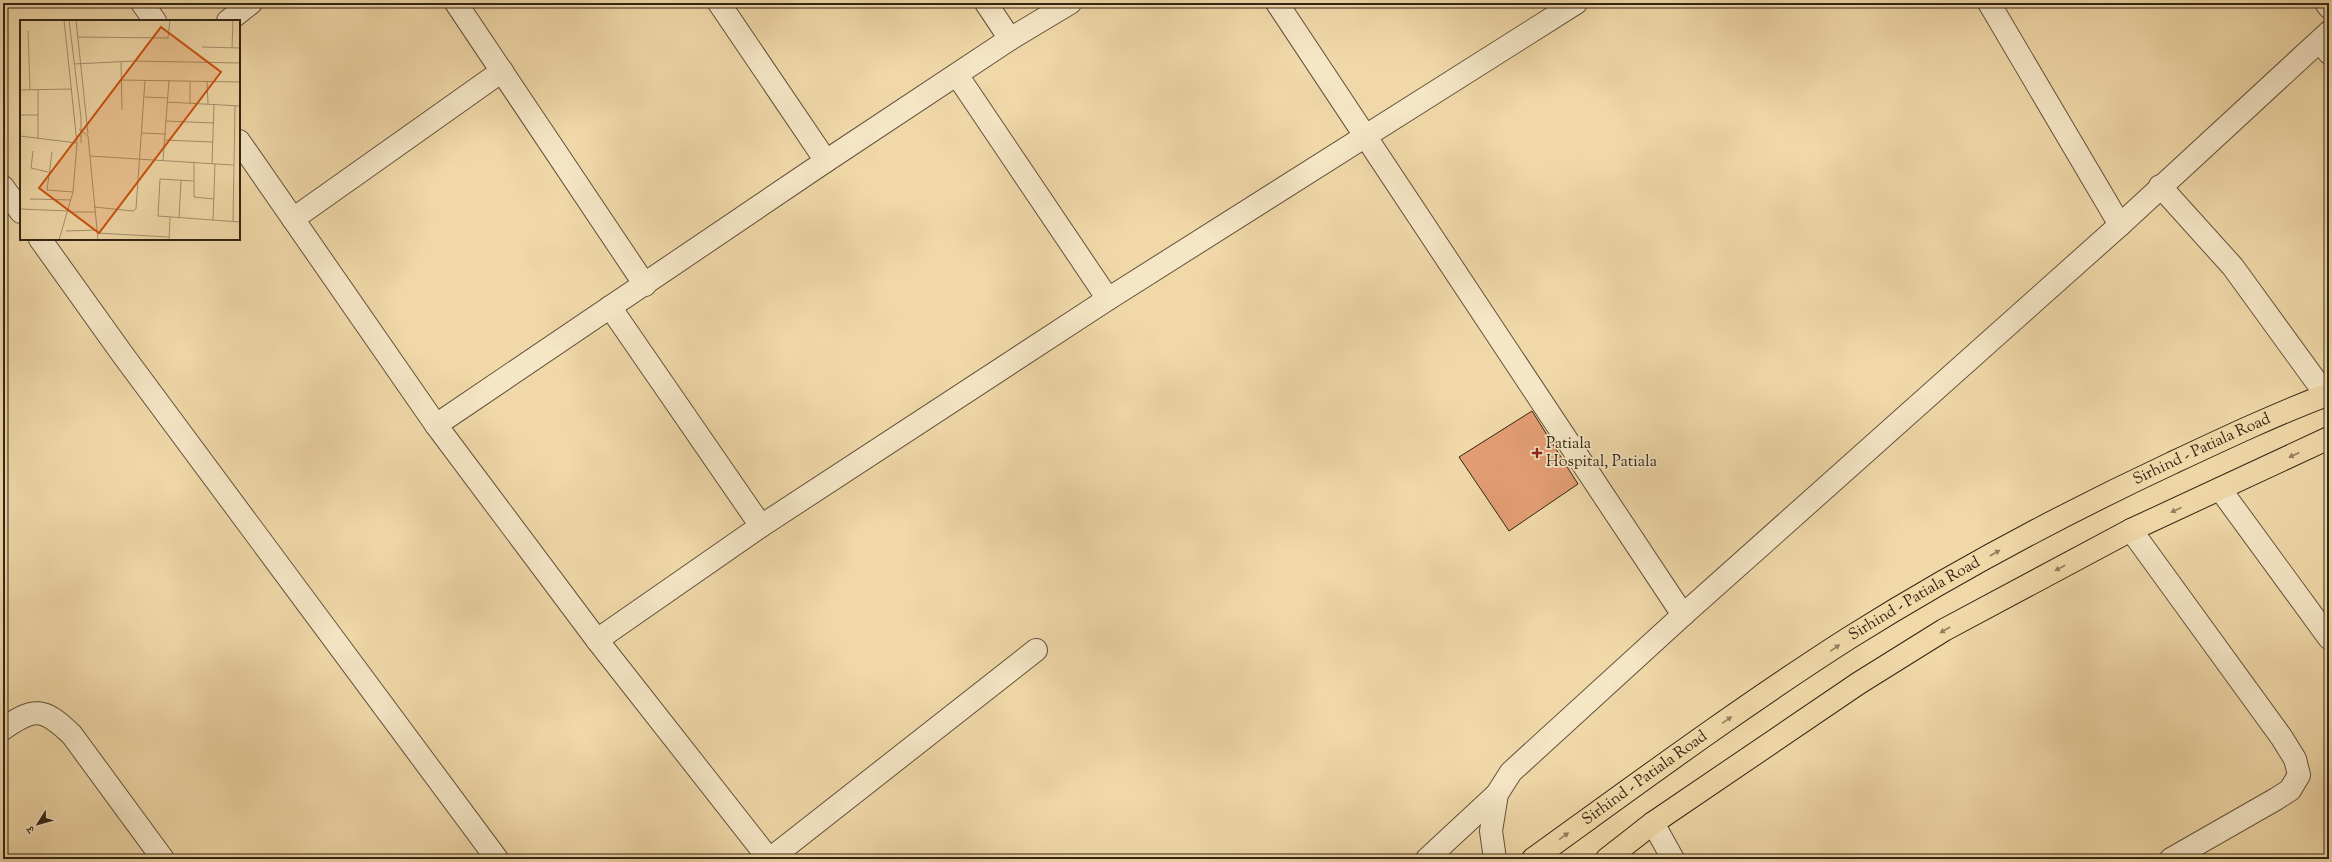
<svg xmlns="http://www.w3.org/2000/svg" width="2332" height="862" font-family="'Sorts Mill Goudy','Noto Serif Devanagari',serif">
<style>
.building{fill:#e29d73;stroke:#332515}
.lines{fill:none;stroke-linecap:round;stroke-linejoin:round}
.minor-casing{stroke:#62523a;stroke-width:24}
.tertiary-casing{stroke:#62523a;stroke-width:24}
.primary-casing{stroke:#332515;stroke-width:24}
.minor{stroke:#f5e6c6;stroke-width:22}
.tertiary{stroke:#f5e6c6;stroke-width:22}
.primary{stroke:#f0d8a8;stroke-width:22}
.oneway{fill:#927e5e}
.poi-dot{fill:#8f2418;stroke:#f5e6c6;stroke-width:1.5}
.labels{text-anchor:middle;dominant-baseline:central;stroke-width:3.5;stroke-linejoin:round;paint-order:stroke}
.poi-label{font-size:16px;fill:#332515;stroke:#f5e6c6;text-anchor:start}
.street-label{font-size:16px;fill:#332515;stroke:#f5e6c6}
.inset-road{fill:none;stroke:#a4906d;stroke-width:1}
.view{fill:#cd510d;fill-opacity:0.15;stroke:#cd510d;stroke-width:2}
.inset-edge{fill:none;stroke:#332515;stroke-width:2}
</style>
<rect width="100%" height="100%" fill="#f0d8a8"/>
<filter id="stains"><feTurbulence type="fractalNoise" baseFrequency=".005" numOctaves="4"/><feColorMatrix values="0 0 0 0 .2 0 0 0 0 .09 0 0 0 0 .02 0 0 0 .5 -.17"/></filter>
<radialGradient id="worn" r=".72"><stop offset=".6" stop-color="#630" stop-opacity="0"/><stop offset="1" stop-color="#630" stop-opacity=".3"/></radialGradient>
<polygon class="building" points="1532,411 1578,484 1509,531 1459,457"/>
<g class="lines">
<g class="minor-casing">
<g id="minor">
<polyline points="142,3 155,21"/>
<polyline points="456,3 645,285"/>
<polyline points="719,3 826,161"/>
<polyline points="986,3 1010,39"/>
<polyline points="1277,3 1683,615"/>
<polyline points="1989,3 2120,225"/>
<polyline points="2326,3 2329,7"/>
<polyline points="228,21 251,3"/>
<polyline points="2320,42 2329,53"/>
<polyline points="957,75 1108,299"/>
<polyline points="239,141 436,425 597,640 769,859"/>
<polyline points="2160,186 2233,267 2326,395"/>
<polyline points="3,187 21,212"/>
<polyline points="293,219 502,71"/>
<polyline points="40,239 123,355 497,859"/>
<polyline points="610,307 761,526"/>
<polyline points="436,425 826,161 1010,39 1070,3"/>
<polyline points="2220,489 2329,638"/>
<polyline points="2131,530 2282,738 2295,759 2299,775 2290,790 2276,799 2171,859"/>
<polyline points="597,640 761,526 1108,299 1576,3"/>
<path d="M3,729C35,706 44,708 72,735L163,859"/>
<polyline points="1653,823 1673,859"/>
<polyline points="770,859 1036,650"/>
<polyline points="1427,859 1497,794"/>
</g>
</g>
<g class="tertiary-casing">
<polyline id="tertiary" points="1495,859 1491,831 1497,794 1511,772 1683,615 2120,225 2329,32"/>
</g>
<g class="primary-casing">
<g id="primary">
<path id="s1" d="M1533,859C1637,784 1741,707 1849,638C1953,573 2061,515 2172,463C2223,439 2276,414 2329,394"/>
<polyline points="1607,859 1653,823 1859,683 1944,630 2131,530 2329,438"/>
</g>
</g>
<use href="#minor" class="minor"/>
<use href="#tertiary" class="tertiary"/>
<use href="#primary" class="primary"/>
</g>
<defs><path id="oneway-solid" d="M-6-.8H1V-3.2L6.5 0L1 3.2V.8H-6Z"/></defs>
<g class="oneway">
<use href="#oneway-solid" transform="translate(2294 455) rotate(155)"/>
<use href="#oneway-solid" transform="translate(2176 510) rotate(155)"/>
<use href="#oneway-solid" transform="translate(1995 553) rotate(-30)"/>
<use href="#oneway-solid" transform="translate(2060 568) rotate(152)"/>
<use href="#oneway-solid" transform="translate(1945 630) rotate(150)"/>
<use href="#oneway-solid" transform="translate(1835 648) rotate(-34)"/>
<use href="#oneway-solid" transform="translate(1727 720) rotate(-35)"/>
<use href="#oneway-solid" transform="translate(1564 836) rotate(-36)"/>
</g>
<path class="poi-dot" d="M1535 447h4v4h4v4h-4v4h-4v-4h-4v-4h4z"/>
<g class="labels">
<g class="poi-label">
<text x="1546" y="444">Patiala<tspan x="1546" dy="18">Hospital, Patiala</tspan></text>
</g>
<g class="street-label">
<text stroke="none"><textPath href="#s1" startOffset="786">Sirhind - Patiala Road</textPath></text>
<text stroke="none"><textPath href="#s1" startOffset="462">Sirhind - Patiala Road</textPath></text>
<text stroke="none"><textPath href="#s1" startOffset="138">Sirhind - Patiala Road</textPath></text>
</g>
</g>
<g transform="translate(20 20)">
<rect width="220" height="220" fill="#f0d8a8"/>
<path class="inset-road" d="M49,0L61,98V123M56,0L68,114M8,11L10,70M57,17L148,18L150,0M182,27L220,28M212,28L213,0M101,42L102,90M54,44L114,41L220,43M101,60L220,62M187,61L188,84M0,70L52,69M125,77L148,78M147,82L220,86M170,83V61M0,95H18M146,101L194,103M59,109L68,116L78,220M122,113L146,114M0,116L57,123M18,118V70M145,120L193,122M13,131L11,148L28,152M32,132L27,170L53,172M70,136L213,145M143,140L149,60M174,143V177L194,179M192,144L194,84M173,161L140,159L138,196L220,202M10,179L51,180M74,187L113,191L116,189L125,60M0,189L49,191M52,192H75M159,198L161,160M193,200L195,144M213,201L215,86M46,211L77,210M77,213L149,217M39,220L53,172L57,123L44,0M149,220L150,197M168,220H182"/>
<path class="view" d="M141,7L201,52L79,213L19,168Z"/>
<rect width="220" height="220" class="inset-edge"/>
</g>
<rect width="2332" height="862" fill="none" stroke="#f0d8a8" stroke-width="16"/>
<rect x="4" y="4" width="2324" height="854" fill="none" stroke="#332515" stroke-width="2"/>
<rect x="8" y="8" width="2316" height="846" fill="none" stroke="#332515"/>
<g transform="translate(38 824) rotate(233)" stroke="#f5e6c6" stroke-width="3" paint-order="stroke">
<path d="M0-3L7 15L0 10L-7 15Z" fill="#332515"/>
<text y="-6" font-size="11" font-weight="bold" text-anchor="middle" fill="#332515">उ</text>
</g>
<rect width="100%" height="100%" filter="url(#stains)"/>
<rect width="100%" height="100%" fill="url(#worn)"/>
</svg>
